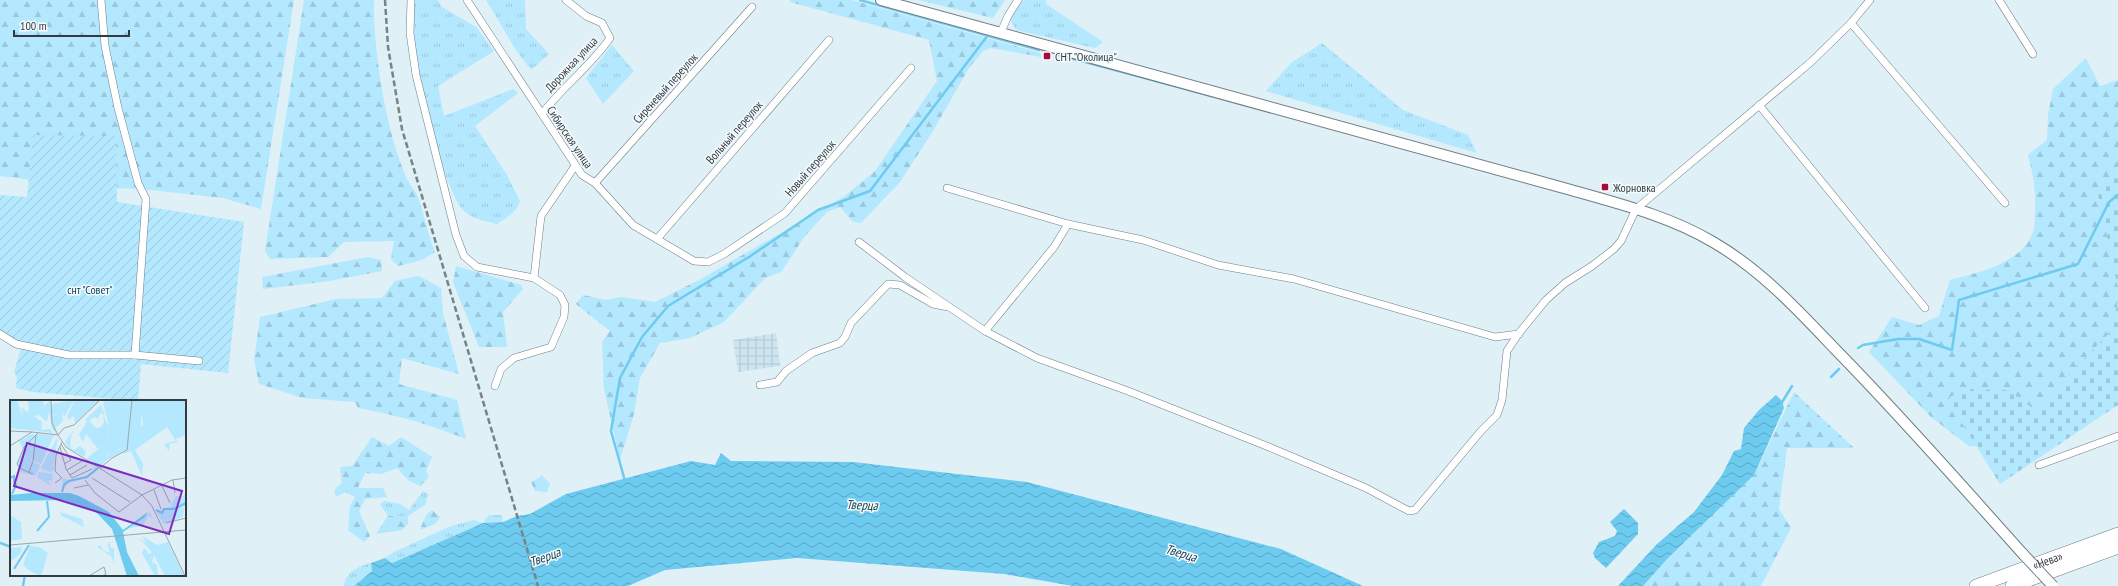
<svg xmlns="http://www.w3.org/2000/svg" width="2118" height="586" font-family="'PT Sans Narrow',sans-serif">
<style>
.industrial{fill:url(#industrial-grid)}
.grass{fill:url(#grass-tufts)}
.forest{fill:url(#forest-firs)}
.cemetery{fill:url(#cemetery-stones)}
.garden{fill:url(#garden-furrows)}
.water{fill:url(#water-waves)}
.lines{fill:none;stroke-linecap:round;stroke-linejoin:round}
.stream{stroke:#6ecbf0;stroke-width:2.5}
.minor-casing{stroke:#6f7e84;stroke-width:8}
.secondary-casing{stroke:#6f7e84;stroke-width:12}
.motorway-casing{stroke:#6f7e84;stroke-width:14}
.minor{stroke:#fff;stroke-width:7}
.secondary{stroke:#fff;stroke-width:10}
.motorway{stroke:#fff;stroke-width:13}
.rail{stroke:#788387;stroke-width:2.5;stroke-dasharray:6 3;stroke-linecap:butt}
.secondary-bridge-casing{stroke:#6f7e84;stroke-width:12;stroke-linecap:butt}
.secondary-bridge{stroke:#fff;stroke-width:10}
.poi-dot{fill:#a60c35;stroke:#f4fbfe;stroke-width:1.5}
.labels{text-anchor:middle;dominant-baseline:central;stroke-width:3;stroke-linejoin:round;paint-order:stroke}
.poi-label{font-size:12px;fill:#343b3e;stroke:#f4fbfe;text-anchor:start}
.street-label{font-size:12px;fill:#343b3e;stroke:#f4fbfe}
.park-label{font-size:12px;fill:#143e4e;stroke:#f4fbfe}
.water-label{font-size:13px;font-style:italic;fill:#123c4c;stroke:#f4fbfe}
.inset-river{fill:none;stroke:#6ecbf0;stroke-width:2}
.inset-road{fill:none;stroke:#9ba8ad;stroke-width:1}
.view{fill:#7b2cbf;fill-opacity:0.15;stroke:#7b2cbf;stroke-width:2}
.inset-edge{fill:none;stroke:#343b3e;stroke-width:2}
</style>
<defs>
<pattern id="industrial-grid" width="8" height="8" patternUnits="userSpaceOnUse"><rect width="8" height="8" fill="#cde5f0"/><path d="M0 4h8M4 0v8" fill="none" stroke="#b1c5cf"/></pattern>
<pattern id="grass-tufts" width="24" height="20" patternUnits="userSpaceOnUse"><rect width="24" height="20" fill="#b3e8ff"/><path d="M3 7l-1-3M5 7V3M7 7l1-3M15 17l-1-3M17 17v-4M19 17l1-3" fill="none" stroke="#9bc8dc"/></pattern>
<pattern id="forest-firs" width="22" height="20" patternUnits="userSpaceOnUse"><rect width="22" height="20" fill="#b3e8ff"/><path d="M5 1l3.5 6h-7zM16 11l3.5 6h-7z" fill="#9bc8dc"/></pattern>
<pattern id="cemetery-stones" width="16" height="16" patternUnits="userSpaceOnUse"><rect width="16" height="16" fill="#b3e8ff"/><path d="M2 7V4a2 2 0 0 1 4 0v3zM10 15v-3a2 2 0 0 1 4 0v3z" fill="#9bc8dc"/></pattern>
<pattern id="garden-furrows" width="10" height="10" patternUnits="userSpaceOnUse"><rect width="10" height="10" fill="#b3e8ff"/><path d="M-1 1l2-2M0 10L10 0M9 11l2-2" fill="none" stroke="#9bc8dc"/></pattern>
<pattern id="water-waves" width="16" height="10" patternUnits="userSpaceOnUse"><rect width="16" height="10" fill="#6ecbf0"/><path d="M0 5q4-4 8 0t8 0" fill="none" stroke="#5ba6c4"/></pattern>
</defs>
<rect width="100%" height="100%" fill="#dff0f7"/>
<polygon class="industrial" points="776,333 780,366 738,372 733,340"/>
<g class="grass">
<path d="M415,0H438L442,7L476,27L494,51L438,86L444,116L513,89L518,93L475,126L507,175L520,201C517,212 506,218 497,224C485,221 473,219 464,211C442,190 410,47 412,15C413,10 414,5 415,0Z"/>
<polygon points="486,0 525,0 526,29 549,54 531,70 516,50"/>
<polygon points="1023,0 1046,0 1046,4 1103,42 1095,48 1016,30 1010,19"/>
<polygon points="1322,43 1403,110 1468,135 1477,153 1266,91 1291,63"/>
<polygon points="612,45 634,71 603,104 586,78"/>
<polygon points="423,491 428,494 425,505 408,516 388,516 380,504 384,501 400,504 409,510"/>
<polygon points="489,515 502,515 503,522 483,523 392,563 385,558 392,553 451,526 474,520 483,523"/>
<path d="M371,563L372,571L354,586H344C345,572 359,566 371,563Z"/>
</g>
<g class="forest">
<polygon points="0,0 294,0 261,209 223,198 151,190 79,186 0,176"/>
<path d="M304,0H374C373,50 386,133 407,179C410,185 415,191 418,197C424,216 428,234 435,252L422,260L398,266L391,259L394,241L344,242L328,257L270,259L265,251Z"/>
<polygon points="790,0 852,0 1040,53 1041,57 991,48 983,51 969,68 933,131 900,182 861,223 853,222 840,207 827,212 805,236 781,272 765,278 724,322 690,338 660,343 640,378 634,414 620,460 604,389 602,342 610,331 576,304 583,295 606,300 621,297 655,302 699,280 845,196 875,171 937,81 929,40 790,2"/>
<polygon points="918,0 1005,0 993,18"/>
<path d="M2086,58L2100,86L2118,80V388L2001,448L1969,446L1931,417L1869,352L1892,317L1919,325L1939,316L1950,280C1979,272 2026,263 2034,228C2035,222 2035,215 2035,209C2036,190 2033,173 2028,155L2047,140L2048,115L2053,89Z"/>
<polygon points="368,257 381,260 382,271 330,281 263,289 262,277"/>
<polygon points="456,266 521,285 523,289 503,312 507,347 479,347 453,282"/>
<path d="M419,276L441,288L443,313L459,374L402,358L399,384L457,400L466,439C428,424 398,415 358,408L355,402L303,398L259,384L254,360L260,317L336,299L382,298L395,281Z"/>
<polygon points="1794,392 1854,448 1787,448 1779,509 1791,528 1761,586 1643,586 1668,558 1754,475"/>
<polygon points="372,437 389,446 401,437 432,457 426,471 429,477 420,486 408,480 397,468 381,474 365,473 358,488 383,488 387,497 365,499 359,511 370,536 364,542 348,530 350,506 355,497 345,492 336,497 334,490 342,483 340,467 352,466"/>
<polygon points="542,476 550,483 547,492 535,491 531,482"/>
<polygon points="432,510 440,517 435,524 420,530 426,515"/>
<polygon points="388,516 408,516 408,524 402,530 376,534"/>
</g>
<g class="cemetery">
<polygon points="2118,175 2118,288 2097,190"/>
<polygon points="2118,300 2118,405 2000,484 1947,399 1964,389 2008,390 2035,410 2111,331"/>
</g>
<polygon class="garden" points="33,135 116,136 117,202 244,222 228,373 141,364 138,401 32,392 16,388 17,377 14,372 21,348 0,335 0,195 27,197"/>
<g class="water">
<polygon points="1776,395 1782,401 1784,408 1754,475 1668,558 1643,586 1618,586 1657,544 1694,512 1722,475 1734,451 1741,449 1744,428 1759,410"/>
<polygon points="721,453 731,461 853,462 1027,482 1281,549 1363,586 1073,586 1004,574 797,558 665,570 628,586 354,586 372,571 371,563 385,558 392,563 483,523 503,522 517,516 530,514 566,494 691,461 715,465"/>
<polygon points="1624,509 1638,523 1638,534 1606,568 1595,558 1593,553 1599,542 1615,536 1617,531 1610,522"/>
</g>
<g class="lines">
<g class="stream">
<polyline points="860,0 1039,50"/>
<polyline points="1059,55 1212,96"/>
<polyline points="1858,348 1863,345 1898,339 1919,339 1952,350 1959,300 2078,264 2109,202 2118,195"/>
<polyline points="1831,377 1839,369"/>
<polyline points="1781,404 1792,386"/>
<polyline points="625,481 611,431 620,378 642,337 668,306 749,257 818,210 870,191 988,35"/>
<polyline points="0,543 11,547"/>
<polyline points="23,586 25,575"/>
</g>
<g class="minor-casing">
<g id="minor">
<polyline points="101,0 105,46 118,108 138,183 146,199 135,355"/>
<polyline points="411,0 410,33 416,75 456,235 464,256 477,267 534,278 560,295 565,305 564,317 551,347 514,358 501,369 495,386"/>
<polyline points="467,0 582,175 595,183 633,225 694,261 708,262 724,254 785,213 911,68"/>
<polyline points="1999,0 2033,54"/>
<polyline points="1851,23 2005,203"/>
<polyline points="1001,32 1008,16 1018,0"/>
<polyline points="1759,105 1925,308"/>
<path d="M542,114C562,87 590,67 610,38L602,23L586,16L566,0"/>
<polyline points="595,183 752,7"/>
<polyline points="947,188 1068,224 1143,240 1218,265 1294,279 1495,337 1519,334"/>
<polyline points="657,239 829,40"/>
<polyline points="859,242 905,277 985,331 1037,358 1128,391 1269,447 1366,488 1409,511 1415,510 1481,431 1497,415 1502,400 1507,351 1519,333 1546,300 1565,283 1592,266 1614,249 1621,241 1636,209 1811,62 1851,23 1870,0"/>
<polyline points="534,278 541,216 575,166"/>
<polyline points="985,331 1054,247 1068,224"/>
<polyline points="0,334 16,344 69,355 135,355 199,361"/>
<polyline points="760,385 777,382 786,371 812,353 840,343 845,337 851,323 888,284 900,285 933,304 948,307"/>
<polyline points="2039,465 2118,436"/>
</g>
</g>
<g class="secondary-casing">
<path id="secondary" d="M881,0L1571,190C1620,204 1669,216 1713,242C1760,269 1798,310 1835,349C1900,415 1961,485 2023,554"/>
</g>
<g class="motorway-casing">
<g id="motorway">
<path id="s1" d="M1976,586L2118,534"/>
<polyline points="2012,586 2118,547"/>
</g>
</g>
<use href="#minor" class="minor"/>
<use href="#secondary" class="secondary"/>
<use href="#motorway" class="motorway"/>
<polyline class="rail" points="385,0 388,47 402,129 538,586"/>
<g class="secondary-bridge-casing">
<polyline id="secondary-bridge" points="2023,554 2053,586"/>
</g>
<use href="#secondary-bridge" class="secondary-bridge"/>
</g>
<g class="poi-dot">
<rect x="1043" y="52" width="8" height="8" rx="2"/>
<rect x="1601" y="183" width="8" height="8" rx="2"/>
</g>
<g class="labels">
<g class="poi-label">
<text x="1055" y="56">СНТ "Околица"</text>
<text x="1613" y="187">Жорновка</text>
</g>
<g class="street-label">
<text transform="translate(571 64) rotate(-47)">Дорожная улица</text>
<text transform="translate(665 88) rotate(-48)">Сиреневый переулок</text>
<text transform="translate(734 132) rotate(-49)">Вольный переулок</text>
<text transform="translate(570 137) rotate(56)">Сибирская улица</text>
<text transform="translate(810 168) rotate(-49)">Новый переулок</text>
<text stroke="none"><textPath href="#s1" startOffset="76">«Нева»</textPath></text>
</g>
<g class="park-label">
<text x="90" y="289">снт "Совет"</text>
</g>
<g class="water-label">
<text transform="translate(862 505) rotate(2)">Тверца</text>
<text transform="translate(1181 553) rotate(17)">Тверца</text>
<text transform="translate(545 557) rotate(-20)">Тверца</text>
</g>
</g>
<g transform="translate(10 400)">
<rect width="176" height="176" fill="#dff0f7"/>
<path d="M52,13L53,21L45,28L42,16ZM93,15L99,27L98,41L88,49L76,34L73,42L69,35L78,20L86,28L91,27L94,22ZM99,141L101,148H104V163L101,156L87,147L90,145L94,151L101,153L98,147ZM158,142L174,176H167L153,160L147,145Z" fill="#b3e8ff"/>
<path d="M7,0L14,20L11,7L17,12L19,10L18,1L33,0L34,6L40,0L46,34L42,29L39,12L37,22L29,15L24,16L32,22L31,30L40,29L43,33L0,28V1ZM62,0H64L54,17L53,13L42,15V4ZM65,0H90L65,23L64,15L59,20L57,16ZM97,0H119L120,9L113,7L106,22L109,31L118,32L110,42H113L114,47L97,53L98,59L89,67L76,59L98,41L99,27L93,3ZM125,0H176V35L166,39L176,69L167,42L160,44L159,51L154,44L166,41L157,27L125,50L133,64L132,76L121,51L113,54L133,24L132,15H123ZM91,5L95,17L91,12L88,19L85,17L76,22V19ZM65,28L61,36L60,47L64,50L70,46L76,52L74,57L58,47L55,42ZM22,34L44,35L31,64L11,55L13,49L9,41ZM48,36L43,71L40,72L31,68ZM75,60L88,69L75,79L73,77L58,83L52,91L53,78L58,80L75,77L84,70V67ZM29,72L43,74L42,81L38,80L41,86L27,77ZM176,92V106L172,107L171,111L156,122L151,120L146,111L160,107L166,96H173ZM50,112L72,119L74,127L52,116ZM140,112L143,118L138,116L133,126L119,128L115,131L121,125L135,117ZM0,115L11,122L12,139L0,141ZM132,136L147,145L153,160L167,176H155L144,155L142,162L147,165L148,176H145L132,153L134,148L139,154L142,152L128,137L137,144ZM20,146L29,147L38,153L31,176L20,171L13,165ZM12,147L10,154L0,162V148Z" fill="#b3e8ff"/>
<path d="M169,103L174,109L173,117L153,124L151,116L157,119L164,115L167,104Z" fill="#b3e8ff"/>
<path d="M119,0H125L123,15H131V35L125,49H117L98,59V49L108,50L113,47V42H109V33L118,32H109L106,22L111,7L120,9ZM16,54L22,56L21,61L30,65L25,76L10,72L11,69L7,66L10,56L15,58Z" fill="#b3e8ff"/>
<path d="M21,93H60L69,96L99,112L113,130L138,112L135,117L113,132L117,152L129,176H117L102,129L86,112L53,100L0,101V95Z" fill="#6ecbf0"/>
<path class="inset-river" d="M0,78L4,76V82L6,85L2,94M52,92L54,85L59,81L77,77L88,68M146,110L152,113L154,109H164L176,103M27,131L39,117L37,101M4,169L19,145"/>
<path class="inset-road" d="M41,0L42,23L48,35L54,28L64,25L90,0M0,31L22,32M51,44L61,60L54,64M0,46L22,32L48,35L56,47L132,95L142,106L175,176M50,47L56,69L62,78L82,69M90,68L102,58L117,50L122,0M57,70L72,61M19,72L23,61L26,35M23,74L11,69L7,64L14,47L28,33M60,75L77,65M82,78L120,102M75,80L85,93L109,112L132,95L162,80L176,78M163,80L165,93M45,83L52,78L45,71L46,55L52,42M152,86L160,103M64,88L78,85M144,90L151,109M156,123L176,118M0,145L176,130M79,176L94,167L96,174L92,176"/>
<path class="view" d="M17,43L172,91L159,134L4,86Z"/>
<rect width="176" height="176" class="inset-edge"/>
</g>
<path d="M14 30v6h115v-6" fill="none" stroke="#343b3e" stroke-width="2"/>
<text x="20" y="30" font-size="12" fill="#343b3e" stroke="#f4fbfe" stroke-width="3" paint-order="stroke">100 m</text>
</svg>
